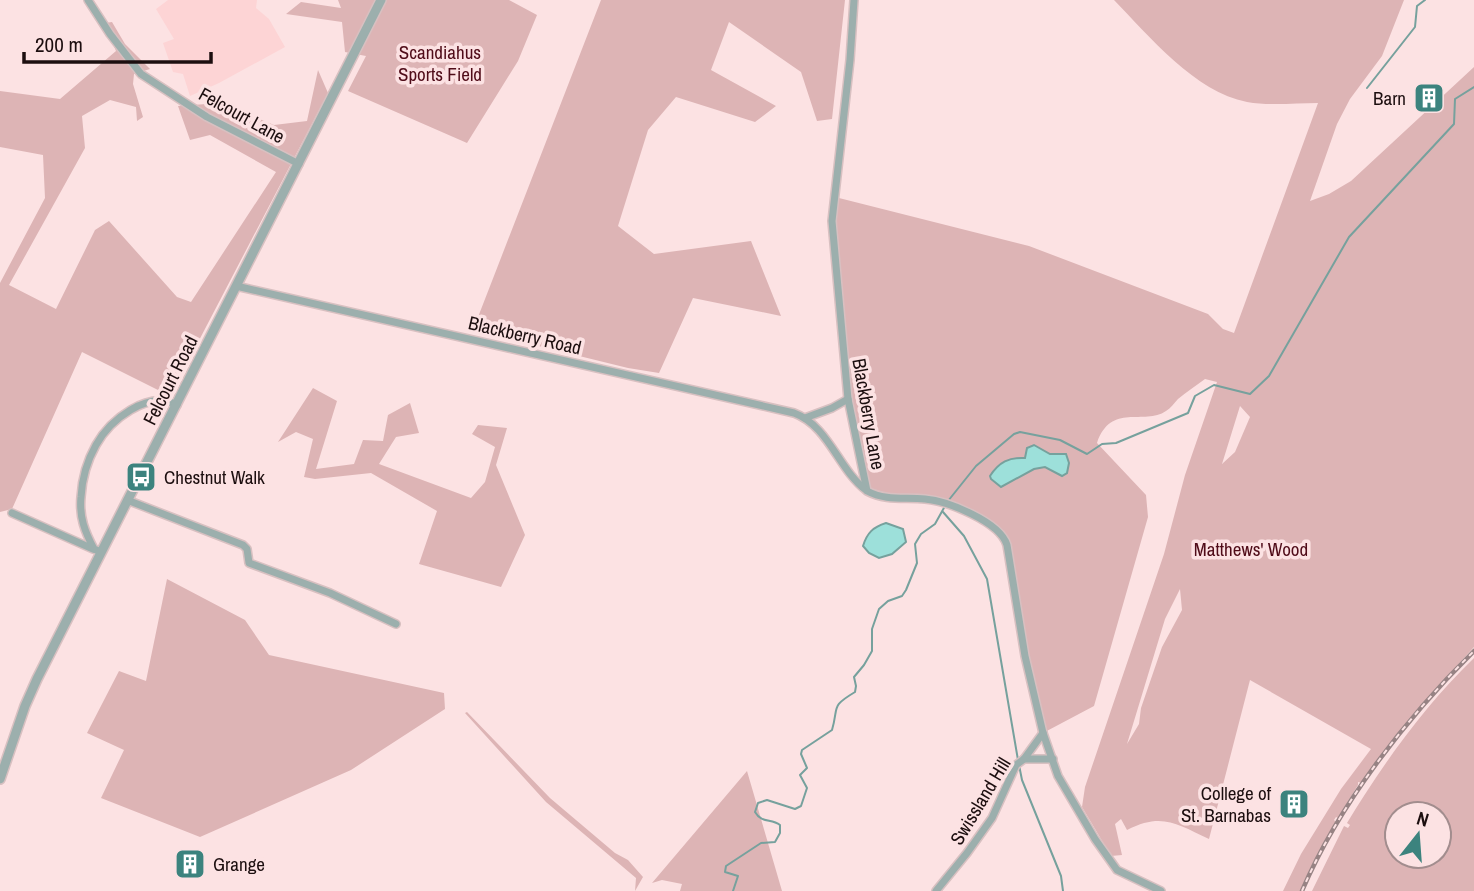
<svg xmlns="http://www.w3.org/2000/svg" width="1474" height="891" font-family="'Archivo Narrow',sans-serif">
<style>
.built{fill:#fdd4d5}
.green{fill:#ddb4b5;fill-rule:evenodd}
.water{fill:#9de0da;stroke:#76a19d;stroke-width:2}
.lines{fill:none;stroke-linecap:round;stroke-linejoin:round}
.stream{stroke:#76a19d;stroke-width:2}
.minor-casing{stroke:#d8c0c1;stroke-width:10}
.tertiary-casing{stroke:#d8c0c1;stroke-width:12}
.minor{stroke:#9cafad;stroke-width:7}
.tertiary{stroke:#9cafad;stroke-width:9}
.rail-casing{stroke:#978384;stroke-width:4.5}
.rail{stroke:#fce2e3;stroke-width:2;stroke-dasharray:5;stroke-linecap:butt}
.labels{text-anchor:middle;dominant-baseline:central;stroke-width:7;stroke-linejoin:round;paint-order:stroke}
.park-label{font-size:19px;fill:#500c19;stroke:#fce2e3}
.poi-label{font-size:19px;fill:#1c0e0f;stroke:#fce2e3;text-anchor:end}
.street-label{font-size:19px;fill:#1c0e0f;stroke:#fce2e3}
</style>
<rect width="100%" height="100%" fill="#fce2e3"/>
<polygon class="built" points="168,0 257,0 256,8 269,19 285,47 219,83 190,96 183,74 173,72 163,43 174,39 156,9"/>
<g class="green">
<polygon points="338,0 509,0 537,15 518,61 467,143 348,91 366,56 345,52 342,22 286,14 301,2 341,8"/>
<polygon points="601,0 845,0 832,119 817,121 801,72 729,22 711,70 776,106 755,122 676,97 648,130 618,226 654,254 751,241 781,316 693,298 659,373 628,368 473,330"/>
<path d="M1114,0H1404L1382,56L1350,99L1337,124L1310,201L1329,194L1351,181L1474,67V647L1414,713L1362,783L1358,782V785L1338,818L1336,817L1334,820L1336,822L1300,891H1283L1301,854L1341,789L1371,749L1250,680L1209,839C1177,824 1162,812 1127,830L1121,819L1115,824L1122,855L1111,856L1082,807L1085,787L1164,554L1185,475L1217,382L1205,379C1196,386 1186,392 1178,399C1174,403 1171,408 1166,411C1144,426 1111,402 1097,443L1146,495L1148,517L1094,706L1043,733L1007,545L998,530L943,503L867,491L848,399L832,221L835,197L1029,246L1208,314L1223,329L1234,333L1318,103C1295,103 1270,106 1247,102C1195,92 1149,36 1114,0ZM1240,406L1250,417L1235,452L1222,464ZM1180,589L1182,610L1162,647L1141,708L1139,724L1127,744L1165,619Z"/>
<polygon points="112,22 125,44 150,69 134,74 133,84 143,117 137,121 136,107 110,100 82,116 85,148 9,285 56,309 95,230 109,221 177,297 191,302 276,172 210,135 190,140 178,106 221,103 274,125 307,121 318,70 328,93 170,396 82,352 12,509 0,512 0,283 45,198 43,155 0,147 0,91 60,99 116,51 105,23"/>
<polygon points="313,388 337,401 316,469 354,464 363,440 383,441 388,415 410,403 419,433 396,437 379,464 471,498 485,482 495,447 472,434 478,425 507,428 496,465 525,535 501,587 419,564 437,511 371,473 315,479 304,477 313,439 296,432 278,442"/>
<polygon points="167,579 245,620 269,655 444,693 445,709 351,770 200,837 101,798 124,750 87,733 119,671 146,681"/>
<path d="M1474,658V891H1312L1344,826L1348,828L1350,825L1347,823C1383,764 1424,706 1474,658ZM1397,814H1439V856H1397Z"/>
<polygon points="467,712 550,798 615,853 628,860 643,877 635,891 636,878 546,802 465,713"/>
<polygon points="747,771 782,891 680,891 682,884 662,880 652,883"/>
</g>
<g class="water">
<path d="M1034,445L1050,454H1066L1069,463L1067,473L1062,476L1045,467L1034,469L1001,487L991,479L990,476C999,462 1009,457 1025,458L1027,448Z"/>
<path d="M886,523L903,529L906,542L892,554L879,558L869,553L863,546C867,533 873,527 886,523Z"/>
</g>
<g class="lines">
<g class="stream">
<polyline points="1367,88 1415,27 1417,6 1425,0"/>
<polyline points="948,501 976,466 1014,434 1020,432 1060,440 1087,454 1102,444 1116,443 1188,413 1195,396 1214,385 1250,394 1269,376 1349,237 1454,124 1455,99 1474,87"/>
<polyline points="943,512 964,536 987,579 1018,760"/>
<polyline points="1019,765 1022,780 1061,876 1063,891"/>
<path d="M733,891L738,876L725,872L726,866L761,843L775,842L780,833V825C771,818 762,824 755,812L758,803L767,800L795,809L801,806L807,788L800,775L807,768L801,754L802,750L832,730C839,706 830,707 855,692L856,686L854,677L864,665L872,651V629L879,609L888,601L902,596L906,590L917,563L915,544L921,534L935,524L945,506"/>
</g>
<g class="minor-casing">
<g id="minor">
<polyline points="88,0 110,34 141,74 207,117 299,164"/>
<path d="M854,0L850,60L832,221L848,399L867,491C886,501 904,497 925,499C948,501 1000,522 1007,545L1025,656L1043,733L1058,776L1095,839L1117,870L1161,891"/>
<path d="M236,286L794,413C829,426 838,469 866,490"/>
<polyline points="805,418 832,408 848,399"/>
<polyline points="127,500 243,545 247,549 249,563 330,593 396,624"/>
<polyline points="12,513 93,549"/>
<path d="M101,552L94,549C85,532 79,517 81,497C82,479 87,461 96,445C110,420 147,390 177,405"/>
<polyline points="1024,759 1053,759"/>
<polyline points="936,891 967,853 992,818 1016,765 1024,759 1043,733"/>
</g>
</g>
<g class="tertiary-casing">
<polyline id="tertiary" points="0,779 25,706 37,679 381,0"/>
</g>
<use href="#minor" class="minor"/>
<use href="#tertiary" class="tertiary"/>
<g class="rail-casing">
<path id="rail" d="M1302,891C1339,804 1407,717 1474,651"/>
</g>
<use href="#rail" class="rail"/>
</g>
<defs>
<g id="building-square" transform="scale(1.575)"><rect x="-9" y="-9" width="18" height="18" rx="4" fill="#3c837e" stroke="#fce2e3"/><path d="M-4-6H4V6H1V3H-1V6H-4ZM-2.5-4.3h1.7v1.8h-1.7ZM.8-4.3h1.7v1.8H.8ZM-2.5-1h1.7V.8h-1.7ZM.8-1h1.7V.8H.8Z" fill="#fff"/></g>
<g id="bus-square" transform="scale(1.575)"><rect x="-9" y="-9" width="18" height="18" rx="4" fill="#3c837e" stroke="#fce2e3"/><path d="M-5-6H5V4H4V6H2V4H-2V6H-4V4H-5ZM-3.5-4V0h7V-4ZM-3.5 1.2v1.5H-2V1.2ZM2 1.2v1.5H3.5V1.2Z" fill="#fff"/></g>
</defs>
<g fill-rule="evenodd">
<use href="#building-square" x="1429" y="98"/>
<use href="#bus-square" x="141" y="477"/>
<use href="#building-square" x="1294" y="804"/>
<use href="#building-square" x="190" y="864"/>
</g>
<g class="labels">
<g class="park-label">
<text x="440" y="52">Scandiahus<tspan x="440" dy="22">Sports Field</tspan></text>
<text x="1251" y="549">Matthews' Wood</text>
</g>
<g class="poi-label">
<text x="1406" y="98">Barn</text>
<text x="164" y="477" text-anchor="start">Chestnut Walk</text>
<text x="1271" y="793">College of<tspan x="1271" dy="22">St. Barnabas</tspan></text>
<text x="213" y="864" text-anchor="start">Grange</text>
</g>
<g class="street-label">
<text transform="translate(242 115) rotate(29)">Felcourt Lane</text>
<text transform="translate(525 335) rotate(13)">Blackberry Road</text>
<text transform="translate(170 380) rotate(-63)">Felcourt Road</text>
<text transform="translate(869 414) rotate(80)">Blackberry Lane</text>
<text transform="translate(980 801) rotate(-59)">Swissland Hill</text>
</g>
</g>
<g transform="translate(1418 835) rotate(17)"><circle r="33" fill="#fce2e3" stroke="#a28d8e" stroke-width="2"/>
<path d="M0-5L12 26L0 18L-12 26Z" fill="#3c837e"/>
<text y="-10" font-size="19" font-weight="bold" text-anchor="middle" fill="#1c0e0f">N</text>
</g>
<path d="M24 52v10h187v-10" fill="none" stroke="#1c0e0f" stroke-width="3.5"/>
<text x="35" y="52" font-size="21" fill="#1c0e0f" stroke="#fce2e3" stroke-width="5" paint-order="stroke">200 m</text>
</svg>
